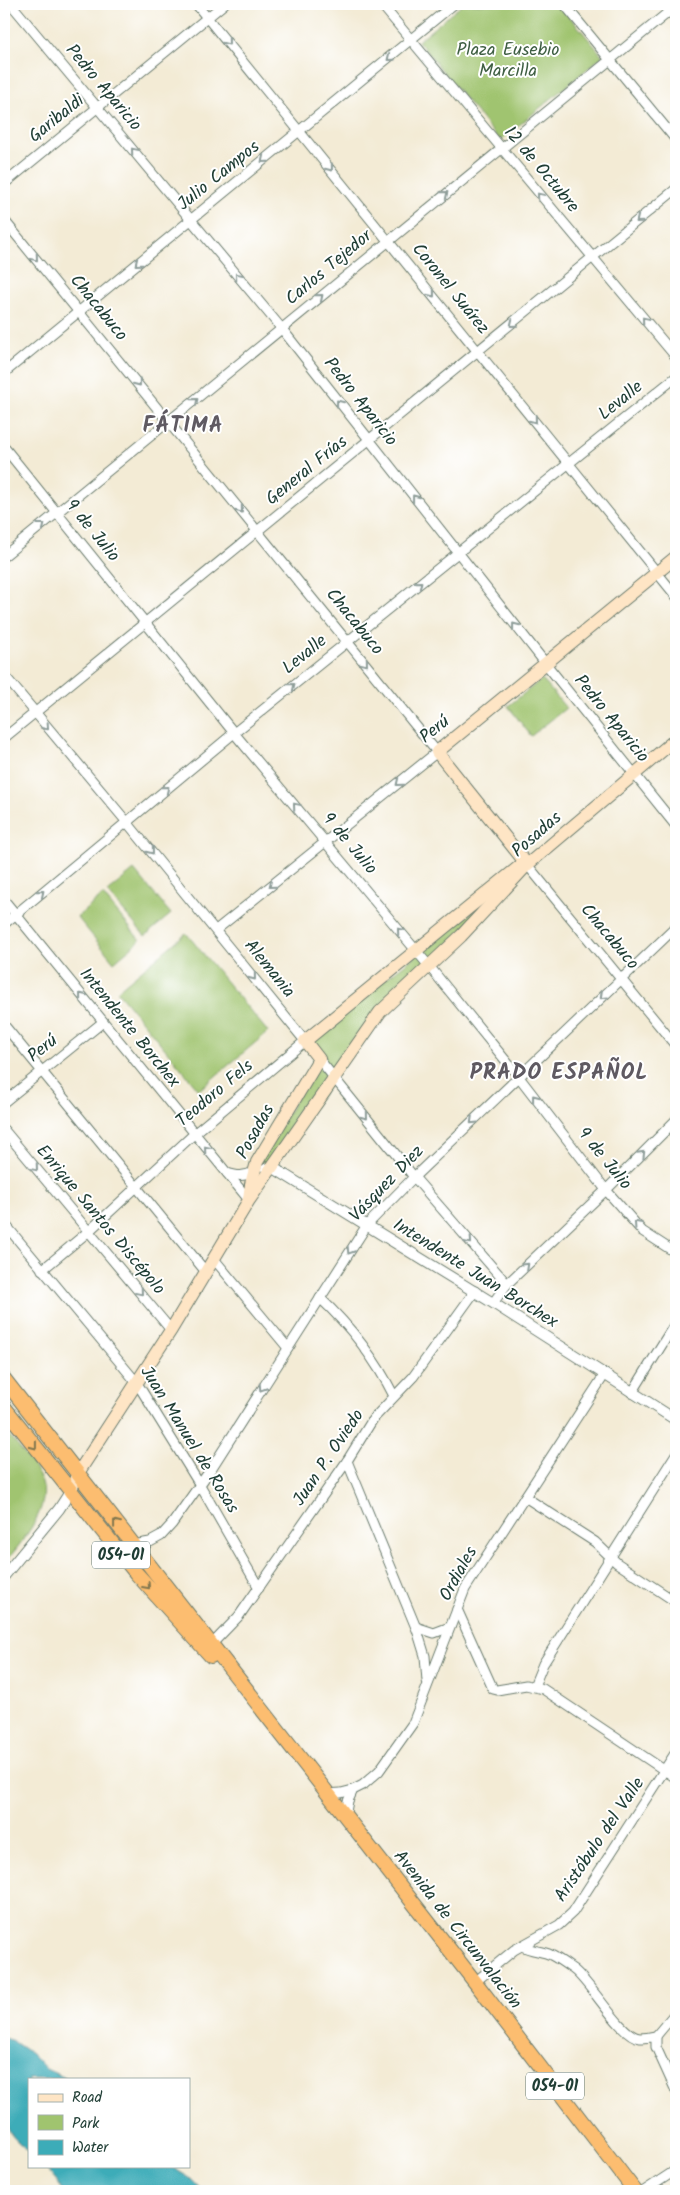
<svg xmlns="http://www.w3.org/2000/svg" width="680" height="2195" font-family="Kalam,sans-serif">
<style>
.green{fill:#a0c46f;stroke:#608052}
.water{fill:#3cacb8;stroke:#2e7476}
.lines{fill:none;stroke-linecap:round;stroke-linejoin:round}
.minor-casing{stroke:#697a6c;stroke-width:11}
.tertiary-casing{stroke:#697a6c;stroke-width:12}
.secondary-casing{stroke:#697a6c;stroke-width:14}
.trunk-casing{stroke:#697a6c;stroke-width:16}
.minor{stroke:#fff;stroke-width:9}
.tertiary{stroke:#fff;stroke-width:10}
.secondary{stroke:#fee5c5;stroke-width:12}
.trunk{stroke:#fcbd6f;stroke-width:14}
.oneway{stroke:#8f9e9a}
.oneway2{stroke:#82774f}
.labels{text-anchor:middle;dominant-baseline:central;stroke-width:4;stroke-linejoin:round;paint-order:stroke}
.shield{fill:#fff;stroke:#627771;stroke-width:1}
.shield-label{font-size:16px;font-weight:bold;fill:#1f3d34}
.park-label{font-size:18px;fill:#3f5f43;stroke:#fff}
.street-label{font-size:18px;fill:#1f3d34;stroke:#fff}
.district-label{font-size:22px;font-weight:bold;letter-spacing:1px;fill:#5f5a62;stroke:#fff}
</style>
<rect width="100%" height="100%" fill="#fff"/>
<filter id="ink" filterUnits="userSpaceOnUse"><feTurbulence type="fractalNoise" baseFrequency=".02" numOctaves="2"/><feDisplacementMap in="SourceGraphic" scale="10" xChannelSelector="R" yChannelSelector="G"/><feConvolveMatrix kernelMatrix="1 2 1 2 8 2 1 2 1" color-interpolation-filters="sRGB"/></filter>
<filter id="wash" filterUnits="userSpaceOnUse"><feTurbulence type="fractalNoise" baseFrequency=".0096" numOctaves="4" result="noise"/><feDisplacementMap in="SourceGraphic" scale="20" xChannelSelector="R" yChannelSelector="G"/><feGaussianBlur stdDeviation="1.12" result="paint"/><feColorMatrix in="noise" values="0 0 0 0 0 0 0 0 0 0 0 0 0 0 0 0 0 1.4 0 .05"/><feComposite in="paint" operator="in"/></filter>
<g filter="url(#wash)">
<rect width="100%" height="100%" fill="#f3ebd5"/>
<g class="green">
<polygon points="463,4 559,4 603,56 500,141 418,41"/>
<polygon points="542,679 566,708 531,736 508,706"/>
<polygon points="134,870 171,914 145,936 107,892"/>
<polygon points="510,883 380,1012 272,1167 253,1172 319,1060 305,1041"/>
<polygon points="103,895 140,940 114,962 77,917"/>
<polygon points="186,933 268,1032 199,1090 117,991"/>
<path d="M4,1429C16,1445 35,1463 42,1483C51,1510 19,1545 4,1564Z"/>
</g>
<g class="water">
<path d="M4,2038L13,2041L32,2054L46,2069L68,2079H29V2151C18,2143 1,2128 6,2113L4,2111Z"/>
<polygon points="44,2166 170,2166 190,2178 203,2191 64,2191"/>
</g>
</g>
<g filter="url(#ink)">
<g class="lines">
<g class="minor-casing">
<g id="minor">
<polyline points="11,4 282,329 546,664 676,826"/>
<polyline points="196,4 676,596"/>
<polyline points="381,4 676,357"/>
<polyline points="564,4 676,140"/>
<polyline points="4,184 224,4"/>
<polyline points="4,220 437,752 216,930"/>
<polyline points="4,373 454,4"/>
<polyline points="4,447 234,733 429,966 519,1077 606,1190 642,1231 676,1253"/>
<polyline points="4,556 676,6"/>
<polyline points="4,675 126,821 305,1041 194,1134 89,1231 42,1270"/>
<polyline points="4,738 676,189"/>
<polyline points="525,862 676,1046"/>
<polyline points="4,900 249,1200"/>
<polyline points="4,924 234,733 676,377"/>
<polyline points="4,1025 206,1272"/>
<polyline points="319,1059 414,1177 507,1284"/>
<polyline points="4,1102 103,1022"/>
<polyline points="4,1130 171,1330"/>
<path d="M227,1173C237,1176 244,1177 253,1172"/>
<polyline points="4,1223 137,1383 200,1485 259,1588"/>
<polyline points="214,1259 288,1348"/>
<path d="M320,1298C351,1327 375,1358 394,1396"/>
<polyline points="493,1303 507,1284 606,1190 676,1120"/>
<polyline points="632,1393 676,1322"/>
<polyline points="347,1461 417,1630 425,1656 427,1681"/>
<polyline points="525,1497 595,1542 617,1563 676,1602"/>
<polyline points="133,1545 150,1542 161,1536 172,1524 211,1469 367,1225 414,1177 676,927"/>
<polyline points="457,1609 493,1689 497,1690 526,1685 543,1689 676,1778"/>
<polyline points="416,1627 434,1633 450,1627"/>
<polyline points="212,1644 239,1616 347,1461 373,1419 413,1377 475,1291"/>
<polyline points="534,1686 543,1664 676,1454"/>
<polyline points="326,1794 341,1793 353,1790"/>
<polyline points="345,1817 348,1801 353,1790 363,1785 379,1771 413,1723 465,1589 605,1374"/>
<path d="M522,1946C531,1951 542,1951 551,1955C559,1959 567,1965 574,1970C592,1984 621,2037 640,2038C645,2038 651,2037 656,2036V2047L676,2091"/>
<polyline points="475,1982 514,1950 559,1925 573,1912 676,1752"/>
<polyline points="656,2036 676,2012"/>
<polyline points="644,2191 676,2170"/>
</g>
</g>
<g class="tertiary-casing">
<g id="tertiary">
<polyline points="266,1169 272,1167 493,1303 676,1420"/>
<polyline points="4,1576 59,1509 70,1492"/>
</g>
</g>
<g class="secondary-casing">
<g id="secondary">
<polyline points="249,1199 251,1184 257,1162 319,1059 305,1041 525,862 437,752 676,557"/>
<polyline points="70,1492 78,1473 171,1330 249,1200 380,1012 461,936 527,865 676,739"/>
</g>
</g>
<g class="trunk-casing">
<g id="trunk">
<polyline points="4,1379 475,1982 635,2191"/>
<polyline points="4,1407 136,1573 211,1656"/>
</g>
</g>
<use href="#minor" class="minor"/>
<use href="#tertiary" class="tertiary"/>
<use href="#secondary" class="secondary"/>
<use href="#trunk" class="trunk"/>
</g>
<defs><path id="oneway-chevron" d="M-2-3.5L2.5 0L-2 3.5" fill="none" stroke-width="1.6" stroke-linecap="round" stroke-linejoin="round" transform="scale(1.25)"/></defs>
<g class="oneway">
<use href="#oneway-chevron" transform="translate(227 42) rotate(51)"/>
<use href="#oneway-chevron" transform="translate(390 58) rotate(141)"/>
<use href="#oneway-chevron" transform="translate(134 151) rotate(-130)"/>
<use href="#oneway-chevron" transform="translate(264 160) rotate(141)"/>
<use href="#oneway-chevron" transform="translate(330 168) rotate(51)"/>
<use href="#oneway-chevron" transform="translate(445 194) rotate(-39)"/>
<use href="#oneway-chevron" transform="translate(540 196) rotate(-130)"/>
<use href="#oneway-chevron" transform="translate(639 220) rotate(141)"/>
<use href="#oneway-chevron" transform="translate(35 258) rotate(50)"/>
<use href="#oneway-chevron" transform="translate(138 263) rotate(141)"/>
<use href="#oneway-chevron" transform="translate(238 276) rotate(-130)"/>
<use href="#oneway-chevron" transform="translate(432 294) rotate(51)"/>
<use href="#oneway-chevron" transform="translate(320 297) rotate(-40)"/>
<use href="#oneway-chevron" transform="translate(645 320) rotate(-130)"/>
<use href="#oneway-chevron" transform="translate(513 324) rotate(141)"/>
<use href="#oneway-chevron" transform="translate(138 383) rotate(51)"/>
<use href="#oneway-chevron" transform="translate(195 401) rotate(-40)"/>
<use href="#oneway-chevron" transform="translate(339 403) rotate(-128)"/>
<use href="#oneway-chevron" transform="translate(534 420) rotate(51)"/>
<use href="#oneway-chevron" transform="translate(415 498) rotate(-128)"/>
<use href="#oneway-chevron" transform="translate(240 510) rotate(51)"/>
<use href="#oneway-chevron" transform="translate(42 526) rotate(-38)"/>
<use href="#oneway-chevron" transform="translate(419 584) rotate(-39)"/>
<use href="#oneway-chevron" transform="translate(515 626) rotate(-128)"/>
<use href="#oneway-chevron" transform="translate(365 663) rotate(51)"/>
<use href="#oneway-chevron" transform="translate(292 686) rotate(-39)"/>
<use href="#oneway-chevron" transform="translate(46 727) rotate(49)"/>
<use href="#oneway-chevron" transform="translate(399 783) rotate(141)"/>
<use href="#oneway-chevron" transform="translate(166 789) rotate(-39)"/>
<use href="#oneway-chevron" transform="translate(296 806) rotate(-130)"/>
<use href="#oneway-chevron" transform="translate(151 851) rotate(51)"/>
<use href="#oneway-chevron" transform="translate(272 885) rotate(141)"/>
<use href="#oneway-chevron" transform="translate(41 893) rotate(-40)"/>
<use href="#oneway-chevron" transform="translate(400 931) rotate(-130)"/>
<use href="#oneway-chevron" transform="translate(253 977) rotate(51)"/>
<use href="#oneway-chevron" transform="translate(82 996) rotate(-129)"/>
<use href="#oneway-chevron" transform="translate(603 996) rotate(136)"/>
<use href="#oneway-chevron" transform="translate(535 1098) rotate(-128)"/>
<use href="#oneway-chevron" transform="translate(365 1116) rotate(51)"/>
<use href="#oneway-chevron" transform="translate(473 1121) rotate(136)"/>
<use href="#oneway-chevron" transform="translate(207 1149) rotate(-130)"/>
<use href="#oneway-chevron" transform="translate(642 1154) rotate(-45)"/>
<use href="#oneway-chevron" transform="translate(35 1168) rotate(50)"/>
<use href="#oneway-chevron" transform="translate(637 1224) rotate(-132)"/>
<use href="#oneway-chevron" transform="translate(469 1241) rotate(49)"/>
<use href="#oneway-chevron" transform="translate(350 1251) rotate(123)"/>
<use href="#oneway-chevron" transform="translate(526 1266) rotate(-43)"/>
<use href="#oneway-chevron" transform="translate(140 1292) rotate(50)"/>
<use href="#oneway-chevron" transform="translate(262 1388) rotate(123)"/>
</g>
<g class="oneway2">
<use href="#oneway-chevron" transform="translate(34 1446) rotate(52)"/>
<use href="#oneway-chevron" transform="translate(116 1523) rotate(-128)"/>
<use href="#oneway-chevron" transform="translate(147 1586) rotate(48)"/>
</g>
</g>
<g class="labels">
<g class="shield">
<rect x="92" y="1541.5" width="58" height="27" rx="4"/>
<rect x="526" y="2072.5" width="58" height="27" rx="4"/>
</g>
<g class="shield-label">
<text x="121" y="1555">054-01</text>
<text x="555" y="2086">054-01</text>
</g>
<g class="park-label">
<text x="508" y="50">Plaza Eusebio<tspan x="508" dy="21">Marcilla</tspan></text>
</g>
<g class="street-label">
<text transform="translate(103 88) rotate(50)">Pedro Aparicio</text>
<text transform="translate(57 119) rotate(-39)">Garibaldi</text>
<text transform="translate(541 170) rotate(50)">12 de Octubre</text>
<text transform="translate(219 176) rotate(-39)">Julio Campos</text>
<text transform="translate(329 268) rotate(-40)">Carlos Tejedor</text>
<text transform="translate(450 289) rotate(51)">Coronel Suárez</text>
<text transform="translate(98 308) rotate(51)">Chacabuco</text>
<text transform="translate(621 401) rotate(-39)">Levalle</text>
<text transform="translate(360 402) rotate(52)">Pedro Aparicio</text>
<text transform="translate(307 471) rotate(-39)">General Frías</text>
<text transform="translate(92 531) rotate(51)">9 de Julio</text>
<text transform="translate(354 622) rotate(51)">Chacabuco</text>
<text transform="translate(305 655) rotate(-39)">Levalle</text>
<text transform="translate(611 719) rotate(51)">Pedro Aparicio</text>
<text transform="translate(435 730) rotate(-39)">Perú</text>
<text transform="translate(537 835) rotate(-41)">Posadas</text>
<text transform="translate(349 844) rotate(50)">9 de Julio</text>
<text transform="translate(609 937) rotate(50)">Chacabuco</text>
<text transform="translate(269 969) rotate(51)">Alemania</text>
<text transform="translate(129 1028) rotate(51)">Intendente Borchex</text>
<text transform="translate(43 1049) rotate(-39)">Perú</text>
<text transform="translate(215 1094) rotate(-40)">Teodoro Fels</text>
<text transform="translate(256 1132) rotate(-61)">Posadas</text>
<text transform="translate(604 1159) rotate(51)">9 de Julio</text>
<text transform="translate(387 1184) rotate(-46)">Vásquez Diez</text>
<text transform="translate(100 1220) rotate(50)">Enrique Santos Discépolo</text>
<text transform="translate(475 1274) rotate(32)">Intendente Juan Borchex</text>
<text transform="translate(189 1440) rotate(58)">Juan Manuel de Rosas</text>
<text transform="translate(329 1458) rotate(-56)">Juan P. Oviedo</text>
<text transform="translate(459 1574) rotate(-61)">Ordiales</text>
<text transform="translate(600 1840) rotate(-56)">Aristóbulo del Valle</text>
<text transform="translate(457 1930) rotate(52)">Avenida de Circunvalación</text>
</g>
<g class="district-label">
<text x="183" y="426">FÁTIMA</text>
<text x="559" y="1073">PRADO ESPAÑOL</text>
</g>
</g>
<rect width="680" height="2195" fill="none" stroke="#fff" stroke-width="20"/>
<rect x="28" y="2078" width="162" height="90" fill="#ffffff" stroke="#a5b1ae"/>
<rect x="38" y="2094" width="25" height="8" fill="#fee5c5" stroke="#a5b1ae"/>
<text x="72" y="2102" font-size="15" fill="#1f3d34">Road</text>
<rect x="38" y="2115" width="25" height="15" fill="#a0c46f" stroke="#a5b1ae"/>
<text x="72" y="2128" font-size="15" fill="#1f3d34">Park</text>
<rect x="38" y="2140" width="25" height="15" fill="#3cacb8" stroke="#a5b1ae"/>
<text x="72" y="2152" font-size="15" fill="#1f3d34">Water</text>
</svg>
